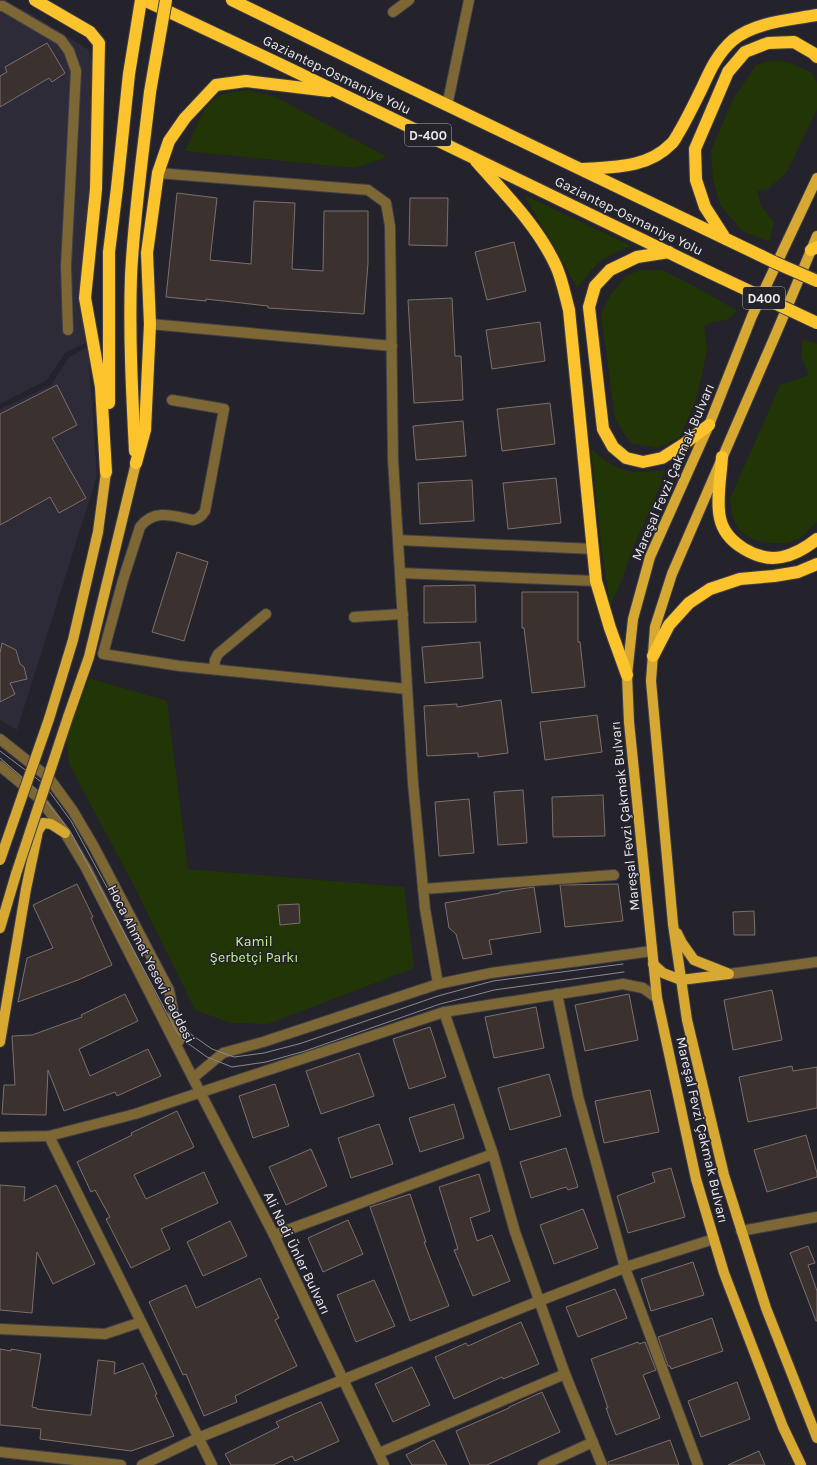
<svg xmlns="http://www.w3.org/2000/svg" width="817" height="1465" font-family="Karla,sans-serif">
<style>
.built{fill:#2e2b39}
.green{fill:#223506}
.building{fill:#3b312e;stroke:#7c706c}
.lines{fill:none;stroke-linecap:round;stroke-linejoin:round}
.minor-casing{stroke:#403e47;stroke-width:12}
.major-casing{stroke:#403e47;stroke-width:12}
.highway-casing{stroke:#403e47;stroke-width:14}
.minor{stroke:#7c6735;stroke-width:10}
.major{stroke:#d7a933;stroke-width:10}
.highway{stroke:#fbc32c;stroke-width:12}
.tram{stroke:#8a8990;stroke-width:1}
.major-bridge-casing{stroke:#403e47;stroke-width:12;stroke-linecap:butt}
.highway-bridge-casing{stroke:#403e47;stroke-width:14;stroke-linecap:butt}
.major-bridge{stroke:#d7a933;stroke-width:10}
.highway-bridge{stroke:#fbc32c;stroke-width:12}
.labels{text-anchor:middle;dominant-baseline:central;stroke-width:3;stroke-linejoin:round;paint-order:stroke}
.shield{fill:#24222b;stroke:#afaeb5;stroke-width:1}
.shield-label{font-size:13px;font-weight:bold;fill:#ebeaf0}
.street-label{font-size:14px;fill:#ebeaf0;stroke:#24222b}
.park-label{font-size:14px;fill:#c2f190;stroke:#24222b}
</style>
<rect width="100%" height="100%" fill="#24222b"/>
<g class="built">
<polygon points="0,0 26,11 89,50 94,72 87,238 88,342 65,353 47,380 0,404"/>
<polygon points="88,347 97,476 17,730 0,720 0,409 51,385 69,357"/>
</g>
<g class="green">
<polygon points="774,60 790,63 811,72 817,83 817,109 787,172 768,189 757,191 761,206 774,223 769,242 742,231 720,205 713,180 711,150 733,99 756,65"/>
<polygon points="248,90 276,97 387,157 355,168 185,151 206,106 221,94"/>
<path d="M524,195L632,246C618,251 603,257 593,268C588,274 584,281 577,287Z"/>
<polygon points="642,270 662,270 698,288 737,311 727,320 712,322 704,327 707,347 702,375 695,402 680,437 658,448 631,443 615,419 601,313 611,294 627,275"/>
<path d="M803,339L817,344V522C811,527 805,535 798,539C783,548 749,543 738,528C732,520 731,509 730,499L780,385L809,375L801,356Z"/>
<path d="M591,449C618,472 630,475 665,470C657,497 644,522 633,548C626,567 620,587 610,606L601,543Z"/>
<polygon points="89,678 167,701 188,869 404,887 414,968 268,1024 230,1023 195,1010 133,884 69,764 66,736"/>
</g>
<g class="building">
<polygon points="47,43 65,73 52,82 49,78 0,107 0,76 7,72 5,67"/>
<polygon points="177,193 217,198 210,260 251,264 254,201 295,203 292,269 323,271 324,211 368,211 368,263 364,314 268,308 268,306 206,299 206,301 166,297"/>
<polygon points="410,198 448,198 447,246 409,245"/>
<polygon points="514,242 526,291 487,300 475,252"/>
<polygon points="452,298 455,356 461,356 463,400 414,403 408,300"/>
<polygon points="540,322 545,361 492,369 486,330"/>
<polygon points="57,385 77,425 52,438 86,498 59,513 50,497 0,525 0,414"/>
<polygon points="550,403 555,444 502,451 497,409"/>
<polygon points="463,421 466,456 416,460 413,426"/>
<polygon points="556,478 561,523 508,529 503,483"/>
<polygon points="472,480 474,521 420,524 418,483"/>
<polygon points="177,552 208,562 184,641 152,632"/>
<polygon points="475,585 476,622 424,623 424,586"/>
<polygon points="522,592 578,592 578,642 580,642 585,687 532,693 524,628 522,628"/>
<polygon points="480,642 483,678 425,683 422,647"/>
<polygon points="2,643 16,650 20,664 24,667 27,679 10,683 15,694 0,702 0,653"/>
<polygon points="501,700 508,753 478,757 478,753 427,756 424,706 457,704 457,707"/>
<polygon points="597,715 602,752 545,760 540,722"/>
<polygon points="523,790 527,843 498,845 494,792"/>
<polygon points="603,795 605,836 553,837 552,797"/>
<polygon points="469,799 474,853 439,856 435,802"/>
<polygon points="77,884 93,917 91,918 112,965 78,980 18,1002 27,958 53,948 33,905"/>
<polygon points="618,884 623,921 565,927 560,885"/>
<polygon points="534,887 541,932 489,940 492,954 463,959 456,934 449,928 445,903 500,893 500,892"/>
<polygon points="299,904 300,923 280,925 278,905"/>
<polygon points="754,911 755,935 734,935 733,912"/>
<polygon points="772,990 782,1040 733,1050 724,1000"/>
<polygon points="125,994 138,1021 79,1049 90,1076 148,1049 161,1076 117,1096 115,1092 64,1111 48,1070 46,1115 2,1114 4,1085 15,1085 12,1036 32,1035 82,1017 81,1015"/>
<polygon points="629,994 638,1040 585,1051 575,1005"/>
<polygon points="536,1007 544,1048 494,1058 485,1017"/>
<polygon points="430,1027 446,1077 409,1089 393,1039"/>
<polygon points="359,1053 374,1096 321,1114 306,1071"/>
<polygon points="792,1066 793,1071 817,1067 817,1108 748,1122 739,1077"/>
<polygon points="549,1074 561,1116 510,1130 498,1088"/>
<polygon points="275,1084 289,1126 253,1138 239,1096"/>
<polygon points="650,1090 659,1132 604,1143 595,1101"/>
<polygon points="454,1104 464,1138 420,1152 409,1118"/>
<polygon points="177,1111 194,1147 134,1175 146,1199 204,1172 218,1203 161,1229 170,1249 131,1268 106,1219 110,1217 95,1190 91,1192 77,1162 132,1135 131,1133"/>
<polygon points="379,1124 393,1164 351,1178 338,1138"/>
<polygon points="806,1135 817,1173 817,1177 767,1192 754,1150"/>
<polygon points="566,1148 578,1187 568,1190 566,1187 531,1198 520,1162"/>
<polygon points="311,1149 327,1186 286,1205 269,1167"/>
<polygon points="671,1168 685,1217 628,1233 617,1196 655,1182 652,1173"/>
<polygon points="479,1174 490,1211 470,1218 477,1241 492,1235 510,1281 473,1296 454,1250 458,1249 439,1187"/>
<polygon points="0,1185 25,1187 24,1201 56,1185 95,1264 53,1284 37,1252 32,1313 0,1310"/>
<polygon points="410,1194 426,1242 424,1242 449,1306 410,1321 370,1207"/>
<polygon points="583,1209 598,1248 554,1264 540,1225"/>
<polygon points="348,1220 363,1254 323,1272 308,1238"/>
<polygon points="230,1221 247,1256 203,1276 187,1242"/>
<polygon points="808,1246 815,1263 808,1265 817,1291 817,1321 816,1321 790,1253"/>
<polygon points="693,1262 704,1295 651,1311 641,1279"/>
<polygon points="260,1278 279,1318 275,1320 297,1366 235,1396 237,1402 204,1416 186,1374 183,1375 149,1302 186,1285 196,1308"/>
<polygon points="374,1280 395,1326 356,1342 337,1295"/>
<polygon points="615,1289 627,1318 578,1337 566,1307"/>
<polygon points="712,1318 723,1351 671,1369 670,1366 668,1366 658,1337"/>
<polygon points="521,1322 539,1364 503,1379 502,1377 454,1399 435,1357 466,1343 468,1346"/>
<polygon points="638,1342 639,1344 645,1342 656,1370 643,1375 660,1418 616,1435 606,1408 608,1408 591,1359"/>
<polygon points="0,1349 11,1351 11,1349 41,1354 32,1407 37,1408 37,1409 87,1415 91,1415 98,1360 115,1362 114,1374 143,1363 157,1394 155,1395 174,1436 131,1451 40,1439 41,1429 0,1425"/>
<polygon points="412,1367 430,1405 393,1422 375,1384"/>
<polygon points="737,1382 750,1419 701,1437 688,1401"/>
<polygon points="542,1392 560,1432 487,1465 470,1465 456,1431 509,1408 509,1407"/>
<polygon points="321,1402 339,1441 295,1461 292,1456 273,1465 231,1465 225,1454 279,1427 276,1422"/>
<polygon points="434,1440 447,1465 412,1465 406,1455"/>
<polygon points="670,1440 679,1465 608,1465 608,1462"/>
<polygon points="759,1451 765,1465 728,1465"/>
</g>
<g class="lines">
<g class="minor-casing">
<g id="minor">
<polyline points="0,6 3,6 61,40 69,51 76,71 66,266 68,330"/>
<polyline points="393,12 409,0"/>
<polyline points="447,106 469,0"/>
<polyline points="158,173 368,190 386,203 390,226 393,460 413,783 425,909 438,984"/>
<polyline points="150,324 392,346"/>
<path d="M172,400L224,409L205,511C202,516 199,519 193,520C174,516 154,508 140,527L123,580L103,654L180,666L407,689"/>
<polyline points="398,540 593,549"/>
<polyline points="400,573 596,581"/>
<polyline points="354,617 403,614"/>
<polyline points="214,669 215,660 218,654 266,614"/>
<polyline points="0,739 49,778 73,811 93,845 169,990 179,1041"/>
<polyline points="0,766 41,800 65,833 86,868 200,1092 274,1235 384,1465"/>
<polyline points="423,889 614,875"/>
<polyline points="729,974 817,962"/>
<polyline points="557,994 578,1096 625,1268 698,1465"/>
<polyline points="444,1012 493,1154 515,1232 565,1374 602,1465"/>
<polyline points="193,1078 223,1053 263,1042 438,984 491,973 652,951"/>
<polyline points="49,1136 212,1465"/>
<polyline points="0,1137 49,1136 135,1114 444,1012 623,984 643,988 657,998"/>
<polyline points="741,1231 817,1217"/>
<polyline points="274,1235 493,1154"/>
<polyline points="0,1329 105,1334 141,1322"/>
<polyline points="0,1452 121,1465"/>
<polyline points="379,1453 565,1374"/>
<polyline points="142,1465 198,1438 539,1301 632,1265 714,1239"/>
<polyline points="543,1465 593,1442"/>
</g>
</g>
<g class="major-casing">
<g id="major">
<polyline points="817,236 778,329 672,574 655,627 651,681 673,924 687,1020 724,1175 766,1308 817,1438"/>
<polyline points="68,717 89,657 136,463"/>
<polyline points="49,719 73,640 98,532 106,472"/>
<polyline points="0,928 16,874"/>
<polyline points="677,933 682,943 694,960 727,973"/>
<polyline points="653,964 663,973 681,980 729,974"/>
<polyline points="0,1042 26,889 38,831 43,823 51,824 65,833"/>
<polyline points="801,1465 783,1427 724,1273 696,1179 657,998 629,722 627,675 633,619 650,557 709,425 752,316 817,178"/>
</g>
</g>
<g class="highway-casing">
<g id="highway">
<polyline points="35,0 90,32 99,43 96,189 85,298 101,387 106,472"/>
<polyline points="144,0 288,68 711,273"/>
<polyline points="232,0 397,81 726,239"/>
<path d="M476,161C505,194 537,225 556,266C562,279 565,295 569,310L596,581L610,628L627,675"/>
<path d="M583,169C614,167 648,168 671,144C674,142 676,137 678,134C687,119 694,104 702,88C710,70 718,53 733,40C755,22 790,20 817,15"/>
<polyline points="725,238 705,207 696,180 695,149 728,72 745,52 768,43 794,42 813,53 817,57"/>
<polyline points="811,250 817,247"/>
<polyline points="669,252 637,257 610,270 595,286 589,307 603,429 613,447 626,458 643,462 662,458 684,444 709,425"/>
<polyline points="109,403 109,252 117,188 129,74 141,0"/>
<path d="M135,451C132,393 129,334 131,276C134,214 143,153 150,92"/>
<path d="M722,457C721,475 716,501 720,518C725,543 758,562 782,557C796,554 806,548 817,539"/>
<polyline points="136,463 145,430 150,324 147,253 158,173 169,141 185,118 216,85 246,81 329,91"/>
<polyline points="653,656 669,625 689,603 710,589 740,579 774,576 798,572 817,564"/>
</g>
</g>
<use href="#minor" class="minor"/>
<use href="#major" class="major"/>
<use href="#highway" class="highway"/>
<g class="tram">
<polyline points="0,751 44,784 71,821 122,915"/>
<polyline points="0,758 38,791 70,831 177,1032 186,1042 207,1057 232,1067 266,1062 305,1051 440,1004 464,998 494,990 624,972"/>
<polyline points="170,1009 173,1014 192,1035 212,1049 234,1057 264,1053 302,1043 438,996 493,981 623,964"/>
</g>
<g class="major-bridge-casing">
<g id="major-bridge">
<polyline points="0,860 49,719"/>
<polyline points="16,874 68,717"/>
</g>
</g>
<g class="highway-bridge-casing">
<g id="highway-bridge">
<polyline points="150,92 166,0"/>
<polyline points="726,239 776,263 817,281"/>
<polyline points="711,273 817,323"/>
</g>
</g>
<use href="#major-bridge" class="major-bridge"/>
<use href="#highway-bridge" class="highway-bridge"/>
</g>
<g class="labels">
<g class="shield">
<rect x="405" y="124" width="46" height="22" rx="3"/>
<rect x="743" y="287" width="42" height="22" rx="3"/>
</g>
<g class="shield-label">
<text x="428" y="135">D-400</text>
<text x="764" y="298">D400</text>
</g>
<g class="street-label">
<text transform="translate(337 75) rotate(26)">Gaziantep-Osmaniye Yolu</text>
<text transform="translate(629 216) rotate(26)">Gaziantep-Osmaniye Yolu</text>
<text transform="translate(673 472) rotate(-67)">Mareşal Fevzi Çakmak Bulvarı</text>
<text transform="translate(625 816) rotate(-96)">Mareşal Fevzi Çakmak Bulvarı</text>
<text transform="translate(151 964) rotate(63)">Hoca Ahmet Yesevi Caddesi</text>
<text transform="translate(702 1130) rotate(77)">Mareşal Fevzi Çakmak Bulvarı</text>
<text transform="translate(297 1253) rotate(64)">Ali Nadi Ünler Bulvarı</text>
</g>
<g class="park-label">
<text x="254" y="941">Kamil<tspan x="254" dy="16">Şerbetçi Parkı</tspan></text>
</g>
</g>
</svg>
